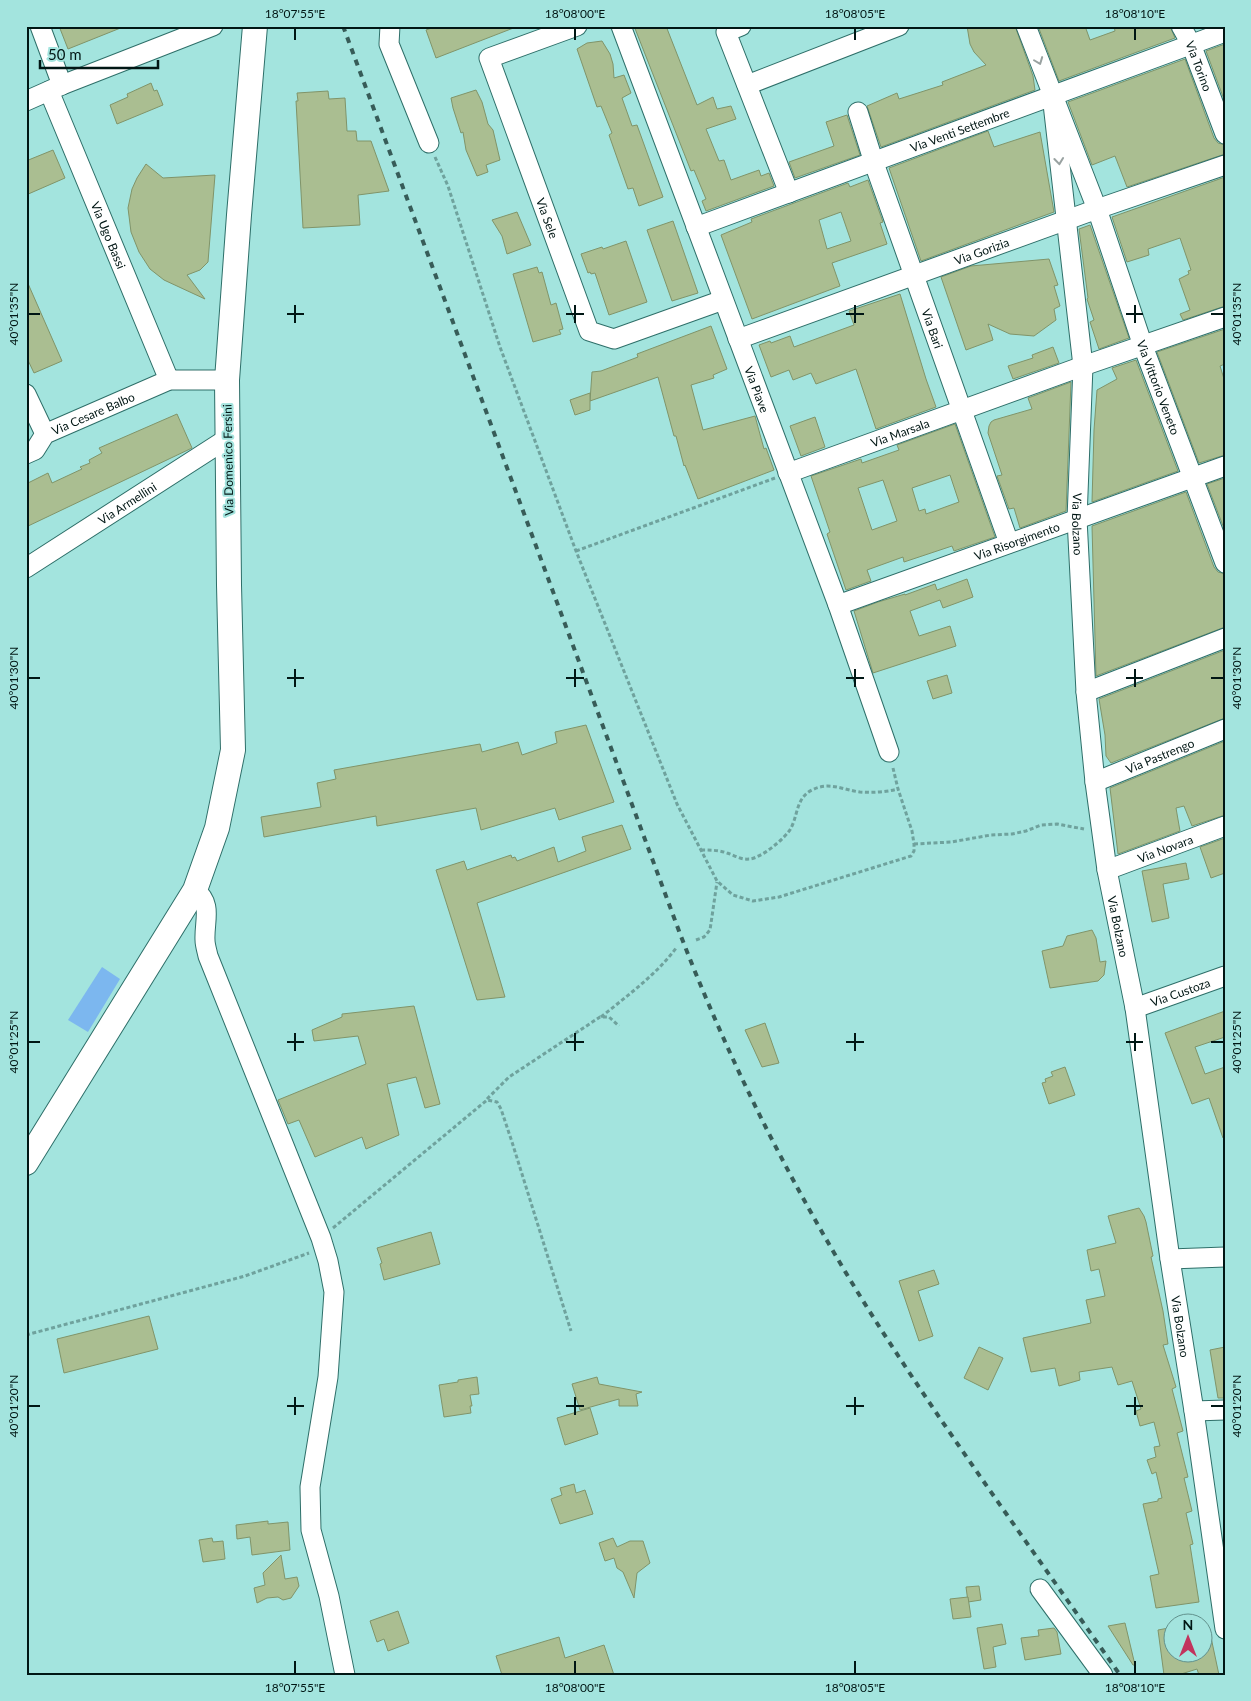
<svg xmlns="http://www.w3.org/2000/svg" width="1251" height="1701" font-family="Lato,sans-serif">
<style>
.water{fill:#7cb7ef}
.building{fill:#aabe91;stroke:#809469;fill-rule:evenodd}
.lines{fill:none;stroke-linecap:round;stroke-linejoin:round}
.minor-casing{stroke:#2e6f69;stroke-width:21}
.major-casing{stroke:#2e6f69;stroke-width:26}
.path{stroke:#6fa29d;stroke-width:3;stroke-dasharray:4 2.5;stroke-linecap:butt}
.minor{stroke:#fff;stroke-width:19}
.major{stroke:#fff;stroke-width:24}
.rail{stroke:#375c58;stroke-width:4;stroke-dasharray:6 6;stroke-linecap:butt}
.oneway{stroke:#99a2a1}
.ticks{fill:none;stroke:#001614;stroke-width:2}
.labels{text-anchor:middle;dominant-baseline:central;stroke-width:4;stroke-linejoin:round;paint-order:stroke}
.street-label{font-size:12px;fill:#001614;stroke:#a3e4de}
.neatline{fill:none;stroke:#001614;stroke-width:2}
.ticks-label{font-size:12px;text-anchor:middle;fill:#001614}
</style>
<rect width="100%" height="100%" fill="#a3e4de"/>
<polygon class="water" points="102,967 120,979 88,1032 68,1020"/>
<g class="building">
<polygon points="59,26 123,26 123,27 68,49"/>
<polygon points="437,26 516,26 516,27 436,58 426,30"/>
<polygon points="634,26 666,26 697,105 713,97 717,109 731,106 736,119 706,129 719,161 724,160 731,180 759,170 761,176 769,173 774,186 706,211 702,201 706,199 694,170 691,171"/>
<polygon points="967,26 1015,26 1033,76 1035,90 881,147 867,106 897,93 899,99 943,85 942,82 986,65 974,52 970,44"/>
<polygon points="1038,26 1085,26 1090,40 1115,31 1114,26 1170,26 1175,38 1059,81"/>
<polygon points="602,41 610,54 613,64 614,78 624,75 631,93 622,98 632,126 637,125 663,197 639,206 633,188 628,189 609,135 612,133 601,106 597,107 577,49 587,43"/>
<polygon points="1225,44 1225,102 1206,51"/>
<polygon points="1185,59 1214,138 1218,143 1225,145 1225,154 1127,187 1115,156 1092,165 1068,102"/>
<polygon points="151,83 154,91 157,90 163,105 117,124 110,105 128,97 127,94"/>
<polygon points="476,90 482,102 488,124 493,130 500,160 486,165 488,172 477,176 466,150 463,132 461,133 453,108 451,98"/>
<polygon points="328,91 329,99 345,98 347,131 356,131 357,141 371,141 389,191 358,195 360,225 303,228 296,101 298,101 297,93"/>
<polygon points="847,115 860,155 795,178 789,162 834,146 826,122"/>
<polygon points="988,131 994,147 1040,132 1054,212 921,261 889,168"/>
<polygon points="53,150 65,178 26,195 26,161"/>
<polygon points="146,164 163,178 215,175 208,262 200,270 187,275 205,299 164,280 150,269 139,252 131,232 128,208 132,189 137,178"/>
<polygon points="1225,177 1225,306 1183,320 1180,314 1190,310 1179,279 1189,274 1188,271 1191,270 1180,238 1148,249 1149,255 1127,262 1112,217"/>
<path d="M868,180L883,222L880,223L887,244L832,263L840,286L752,319L721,235L752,222L751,219L848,183L850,187ZM841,212L851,241L827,249L819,220Z"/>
<polygon points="517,212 531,245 507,254 502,236 492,220"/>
<polygon points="673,221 698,293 672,301 647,230"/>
<polygon points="1090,225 1129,338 1099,349 1090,322 1094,320 1087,299 1088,298 1079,229"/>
<polygon points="626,241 647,302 609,315 595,273 591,274 590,272 588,273 581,254 602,247 603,249"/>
<polygon points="1049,259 1058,285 1054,286 1060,306 1054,309 1056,320 1034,336 1010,334 988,324 993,340 966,350 941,277 971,266"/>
<polygon points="537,267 539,273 542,272 551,305 556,303 563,329 559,330 561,334 533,342 513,274"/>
<polygon points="26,279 62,361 34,373 26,356"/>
<polygon points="900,294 926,379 936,407 876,429 856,369 816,384 811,373 793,380 789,370 771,377 759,345 770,341 771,343 790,336 794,347 854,325 849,311"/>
<polygon points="711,326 727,369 713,375 714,378 691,385 703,430 755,416 764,449 766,448 774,470 698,499 685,465 684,466 676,436 674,436 658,377 590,401 592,372 601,371 638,357 637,354"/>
<polygon points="1225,329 1225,364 1220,366 1225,382 1225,455 1199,463 1157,352"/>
<polygon points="1053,347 1059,363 1013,379 1008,366 1033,358 1032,355"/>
<polygon points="1136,360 1178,471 1092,502 1094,430 1097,390 1117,379 1112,368"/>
<polygon points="1071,382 1066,511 1020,528 1014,508 1009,509 997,476 1002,475 988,433 989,426 991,422 994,420 1032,409 1028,398"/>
<polygon points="590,393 590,410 575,415 570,400"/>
<polygon points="177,414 192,448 26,527 26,484 48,473 52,483 82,469 80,467 90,463 89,460 102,453 99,448"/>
<polygon points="815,417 825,447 801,456 790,426"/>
<path d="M955,424L995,537L954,551L952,546L904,562L903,557L867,570L871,581L846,590L827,534L830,532L811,476L861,459L862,463L899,450L897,445ZM950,475L959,502L926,514L925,509L919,511L912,488ZM883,480L897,521L872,530L858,488Z"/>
<polygon points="1225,478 1225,531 1207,484"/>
<polygon points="1186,492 1214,567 1218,572 1225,574 1225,627 1096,676 1092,526"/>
<polygon points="967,579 973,597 943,608 940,600 910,611 919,636 950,626 956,646 873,673 854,611 878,602 905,594 905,595 935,584 937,590"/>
<polygon points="1225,650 1225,718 1111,763 1106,756 1105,735 1099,699"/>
<polygon points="947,675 952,693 933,699 927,681"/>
<polygon points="586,725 614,802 559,820 555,808 481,830 476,808 377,826 376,816 264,837 261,817 321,807 317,783 336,779 334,770 480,744 482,752 518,742 522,755 557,743 555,732"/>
<polygon points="1225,741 1225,815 1192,826 1184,806 1176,808 1180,831 1118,854 1110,788"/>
<polygon points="622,825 631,849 477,903 505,997 477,1000 436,870 464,861 467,870 511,855 512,858 515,857 517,861 554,847 558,862 586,851 582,837"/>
<polygon points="1225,838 1225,873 1211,878 1200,847"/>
<polygon points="1186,863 1189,879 1163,884 1169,918 1152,922 1142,871"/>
<polygon points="1092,930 1096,938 1100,962 1106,961 1104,975 1098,981 1050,988 1042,951 1063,946 1067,936"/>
<polygon points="414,1006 440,1104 425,1108 416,1077 387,1084 399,1135 366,1149 362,1137 315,1157 299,1120 288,1124 278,1100 366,1064 358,1036 314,1041 312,1030 342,1017 342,1014"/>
<polygon points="1225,1011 1225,1037 1195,1047 1205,1074 1225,1067 1225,1137 1223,1138 1209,1098 1192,1104 1165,1033"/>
<polygon points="765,1023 779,1063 762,1067 745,1030"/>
<polygon points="1065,1067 1075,1095 1049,1104 1042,1083 1046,1082 1045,1079 1053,1076 1051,1072"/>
<polygon points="1139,1208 1144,1216 1146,1222 1153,1256 1151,1257 1163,1311 1168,1344 1163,1345 1176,1387 1172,1389 1183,1431 1177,1433 1188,1477 1184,1478 1192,1511 1186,1513 1193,1544 1190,1545 1199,1602 1156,1608 1150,1576 1159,1574 1143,1504 1158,1501 1158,1499 1162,1498 1156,1472 1152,1474 1147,1460 1156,1457 1154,1447 1160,1446 1154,1422 1140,1426 1136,1411 1141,1409 1132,1381 1118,1385 1112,1367 1079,1372 1080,1380 1059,1386 1055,1368 1031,1372 1023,1338 1091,1323 1086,1300 1105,1296 1099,1269 1091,1271 1087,1250 1116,1243 1108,1216"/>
<polygon points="431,1232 440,1264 384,1280 380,1264 382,1263 377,1248"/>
<polygon points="934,1270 939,1284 918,1291 933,1336 919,1341 899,1281"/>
<polygon points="149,1316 158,1349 64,1373 57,1339"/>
<polygon points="979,1347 1003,1358 988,1390 964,1378"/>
<polygon points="1225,1347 1225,1398 1218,1398 1210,1350"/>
<polygon points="477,1377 479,1394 470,1395 472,1406 470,1406 471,1413 444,1417 439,1385 458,1382 458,1380"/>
<polygon points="597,1377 599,1384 642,1392 636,1394 638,1406 619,1406 619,1399 580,1410 572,1384"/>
<polygon points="590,1408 598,1434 565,1445 557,1418"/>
<polygon points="574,1484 576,1493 585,1490 593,1514 560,1524 551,1499 562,1495 560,1488"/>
<polygon points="268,1521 268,1524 288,1522 290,1550 252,1555 250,1537 237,1539 236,1525"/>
<polygon points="212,1538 213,1542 223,1541 225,1559 203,1562 199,1540"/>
<polygon points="613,1538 617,1547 630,1541 643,1541 650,1563 637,1573 634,1598 623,1572 617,1568 614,1558 605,1561 599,1543"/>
<polygon points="281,1555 285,1579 297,1577 299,1586 291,1598 283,1600 278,1597 267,1598 257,1603 254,1588 265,1585 263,1573"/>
<polygon points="979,1586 981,1600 968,1602 966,1587"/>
<polygon points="968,1597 971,1617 953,1619 950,1599"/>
<polygon points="398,1611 409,1643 388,1651 384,1639 377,1642 370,1621"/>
<polygon points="1125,1623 1135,1665 1133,1665 1108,1626"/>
<polygon points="1002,1624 1006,1644 993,1647 996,1667 984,1669 977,1628"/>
<polygon points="1174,1627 1174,1654 1204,1654 1204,1628 1209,1628 1219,1675 1199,1675 1197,1669 1178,1675 1164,1675 1158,1630"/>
<polygon points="1054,1628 1057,1632 1061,1654 1025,1660 1021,1638 1039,1636 1038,1630"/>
<polygon points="559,1637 565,1658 604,1645 614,1675 502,1675 496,1656"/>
</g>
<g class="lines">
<g class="minor-casing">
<g id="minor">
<polyline points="40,26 62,85"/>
<polyline points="390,26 389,44 429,143"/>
<path id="s1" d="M577,26L489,58L589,331L614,339L723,300"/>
<path id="s2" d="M621,26L838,605L889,752"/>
<polyline points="741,26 726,32 789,193"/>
<path id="s3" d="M1026,26L1097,209L1143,346L1225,563"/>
<path id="s4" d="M1181,26L1191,44L1225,134"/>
<polyline points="747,85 899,26"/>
<path id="s5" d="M49,91L169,380"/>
<path id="s6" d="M1052,95L1083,366L1077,519L1086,692L1095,782L1107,870L1135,1008L1170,1259L1194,1411L1225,1629"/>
<polyline points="26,101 62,85 213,26"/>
<path id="s7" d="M858,112L874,163L1009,543"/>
<path id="s8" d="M696,227L1225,32"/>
<path id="s9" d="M738,339L1097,209L1225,165"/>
<polyline points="26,394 45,434"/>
<path id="s10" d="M26,454L35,450L45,434L169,380H227"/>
<path id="s11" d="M788,473L1083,366L1225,317"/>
<path id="s12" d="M26,568L228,438"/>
<path id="s13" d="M838,605L1225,466"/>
<polyline points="1086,692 1225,638"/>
<path id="s14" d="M1095,782L1225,729"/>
<path id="s15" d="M1107,870L1225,826"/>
<path d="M195,890C213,904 204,921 205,940C205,945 207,951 208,956L321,1238L328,1261L334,1292L328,1377L310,1487L311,1530L329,1596L345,1675"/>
<path id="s16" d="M1135,1008L1225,976"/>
<polyline points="1170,1259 1225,1257"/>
<polyline points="1194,1411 1225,1410"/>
<polyline points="1040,1589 1103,1675"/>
</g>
</g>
<g class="major-casing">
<polyline id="major" points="26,1163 195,890 217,828 233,750 229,585 227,380 239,215 255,26"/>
</g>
<g class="path">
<polyline points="435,157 448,186 500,347 576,551 677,804 717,881 733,895 753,901 779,897 911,856 914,851 914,844 912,831 898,789 893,768"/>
<polyline points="576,551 775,478"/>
<polyline points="914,844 951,842 991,835 1012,834 1026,831 1041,825 1057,824 1084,829"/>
<path d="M701,850C710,850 718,850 727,853C734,855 741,860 749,859C760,859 786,838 791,828C798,815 796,798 812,790C829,781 843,790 860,792C873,793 886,792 898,789"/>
<polyline points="696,940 704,937 710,930 717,882"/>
<path d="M601,1017C628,995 656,975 677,947"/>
<polyline points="487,1099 509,1077 600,1017 609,1017 619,1026"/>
<polyline points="333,1228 487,1100 497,1102 501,1109 512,1142 571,1331"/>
<polyline points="26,1335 245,1276 309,1253"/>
</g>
<use href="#minor" class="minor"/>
<use href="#major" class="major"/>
<path class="rail" d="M343,26L679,931C736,1080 811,1224 899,1357C970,1465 1046,1569 1120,1675"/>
</g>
<defs><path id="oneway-chevron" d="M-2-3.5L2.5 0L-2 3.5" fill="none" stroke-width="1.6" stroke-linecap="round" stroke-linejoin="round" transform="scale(1.25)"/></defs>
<g class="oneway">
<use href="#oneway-chevron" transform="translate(1039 61) rotate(69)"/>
<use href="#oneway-chevron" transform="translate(1059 161) rotate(84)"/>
</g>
<path class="ticks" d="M295,28V40M575,28V40M855,28V40M1135,28V40M295,305V323M575,305V323M855,305V323M1135,305V323M28,314H40M287,314H304M566,314H584M846,314H864M1126,314H1143M1211,314H1224M295,669V687M575,669V687M855,669V687M1135,669V687M28,678H40M287,678H304M566,678H584M846,678H864M1126,678H1143M1211,678H1224M295,1033V1051M575,1033V1051M855,1033V1051M1135,1033V1051M28,1042H40M287,1042H304M566,1042H584M846,1042H864M1126,1042H1143M1211,1042H1224M295,1397V1415M575,1397V1415M855,1397V1415M1135,1397V1415M28,1406H40M287,1406H304M566,1406H584M846,1406H864M1126,1406H1143M1211,1406H1224M295,1661V1674M575,1661V1674M855,1661V1674M1135,1661V1674"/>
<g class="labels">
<g class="street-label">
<text stroke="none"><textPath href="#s4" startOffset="44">Via Torino</textPath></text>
<text stroke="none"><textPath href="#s8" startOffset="281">Via Venti Settembre</textPath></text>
<text stroke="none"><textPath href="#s1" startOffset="264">Via Sele</textPath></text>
<text stroke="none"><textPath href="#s5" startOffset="156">Via Ugo Bassi</textPath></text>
<text stroke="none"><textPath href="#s9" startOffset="259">Via Gorizia</textPath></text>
<text stroke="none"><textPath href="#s7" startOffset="229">Via Bari</textPath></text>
<text stroke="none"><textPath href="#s3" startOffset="385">Via Vittorio Veneto</textPath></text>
<text stroke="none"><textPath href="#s2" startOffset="388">Via Piave</textPath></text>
<text stroke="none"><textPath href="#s10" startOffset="81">Via Cesare Balbo</textPath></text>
<text stroke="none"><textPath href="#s11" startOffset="119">Via Marsala</textPath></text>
<text transform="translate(228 460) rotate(-91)">Via Domenico Fersini</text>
<text stroke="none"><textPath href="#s12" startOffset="120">Via Armellini</textPath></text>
<text stroke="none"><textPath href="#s6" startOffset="431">Via Bolzano</textPath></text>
<text stroke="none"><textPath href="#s13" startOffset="190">Via Risorgimento</textPath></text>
<text stroke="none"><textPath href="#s14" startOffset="70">Via Pastrengo</textPath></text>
<text stroke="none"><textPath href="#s15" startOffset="62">Via Novara</textPath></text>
<text stroke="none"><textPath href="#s6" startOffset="836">Via Bolzano</textPath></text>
<text stroke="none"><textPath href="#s16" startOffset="48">Via Custoza</textPath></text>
<text stroke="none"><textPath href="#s6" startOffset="1241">Via Bolzano</textPath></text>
</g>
</g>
<rect width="1251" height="1701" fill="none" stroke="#a3e4de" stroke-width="55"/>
<g transform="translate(1188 1638)"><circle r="24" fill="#a3e4de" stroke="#62928d"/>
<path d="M0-4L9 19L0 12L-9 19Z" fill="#c2335d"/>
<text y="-8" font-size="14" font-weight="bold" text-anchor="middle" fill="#001614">N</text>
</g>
<path d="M40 60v8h118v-8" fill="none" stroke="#001614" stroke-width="2.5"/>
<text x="48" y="60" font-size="15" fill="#001614" stroke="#a3e4de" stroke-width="4" paint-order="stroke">50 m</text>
<rect x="28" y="28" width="1196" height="1646" class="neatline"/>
<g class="ticks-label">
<text x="295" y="18">18°07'55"E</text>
<text x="575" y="18">18°08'00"E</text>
<text x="855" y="18">18°08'05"E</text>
<text x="1135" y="18">18°08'10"E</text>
<text transform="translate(14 314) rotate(-90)" y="4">40°01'35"N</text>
<text transform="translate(1237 314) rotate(-90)" y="4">40°01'35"N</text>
<text transform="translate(14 678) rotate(-90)" y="4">40°01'30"N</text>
<text transform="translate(1237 678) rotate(-90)" y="4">40°01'30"N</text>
<text transform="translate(14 1042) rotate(-90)" y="4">40°01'25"N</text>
<text transform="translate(1237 1042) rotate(-90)" y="4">40°01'25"N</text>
<text transform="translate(14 1406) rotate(-90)" y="4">40°01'20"N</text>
<text transform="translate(1237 1406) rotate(-90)" y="4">40°01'20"N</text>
<text x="295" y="1692">18°07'55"E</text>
<text x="575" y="1692">18°08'00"E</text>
<text x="855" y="1692">18°08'05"E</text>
<text x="1135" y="1692">18°08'10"E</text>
</g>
</svg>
